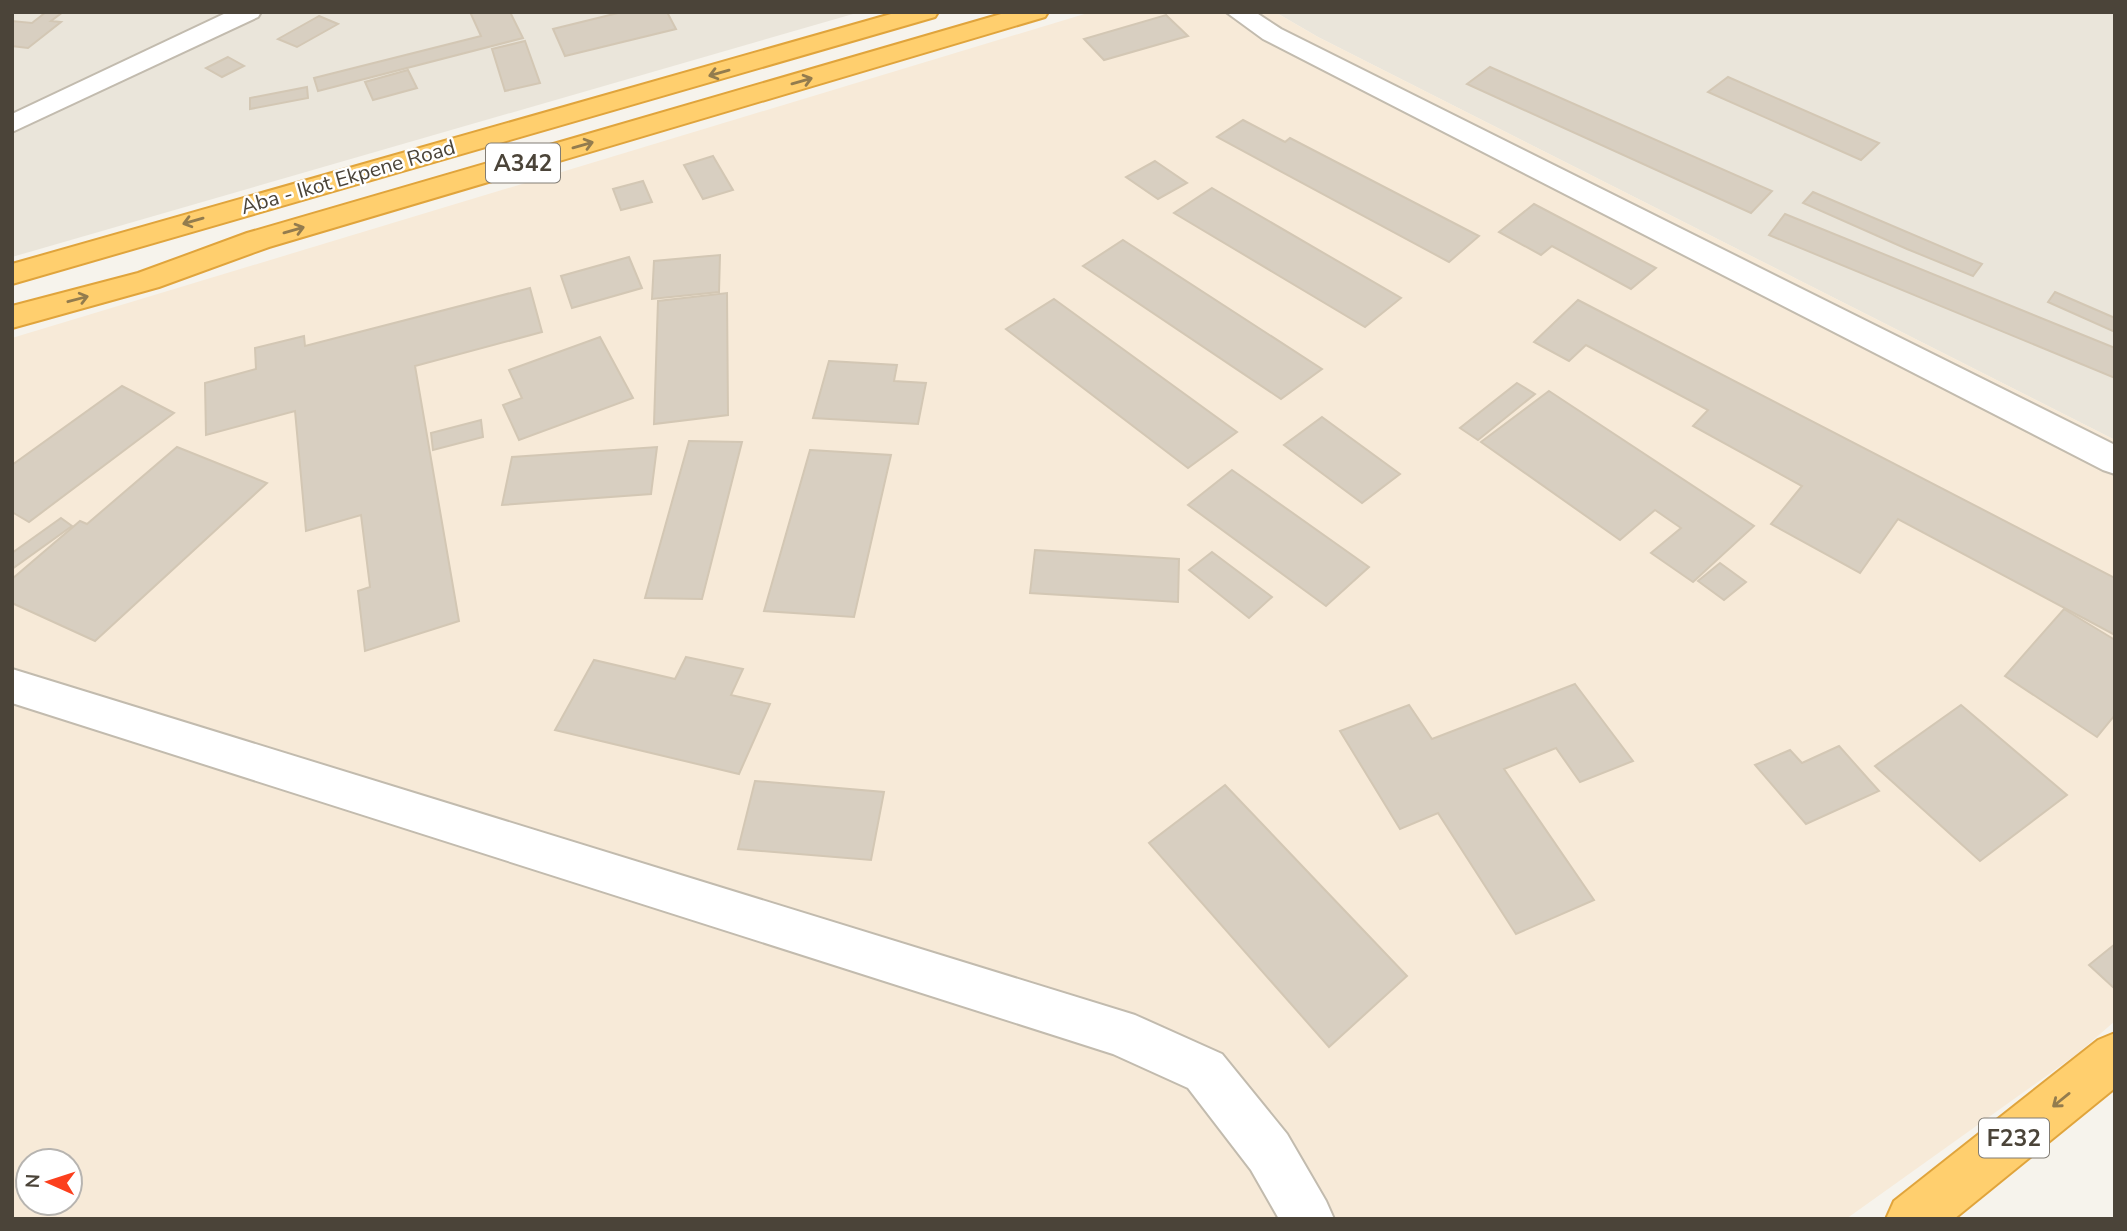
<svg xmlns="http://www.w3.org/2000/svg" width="2127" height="1231" font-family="'Nunito Sans',sans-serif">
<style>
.residential{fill:#eae5da}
.commercial{fill:#f7ead8;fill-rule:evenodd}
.building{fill:#d8cfc1;stroke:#d3c7b4;stroke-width:2}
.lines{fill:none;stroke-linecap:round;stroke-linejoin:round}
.street-casing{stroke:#c2bbae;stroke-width:4}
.highway-casing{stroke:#e0a43c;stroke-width:4}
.street{fill:#fff;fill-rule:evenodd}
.highway{fill:#ffcf6e;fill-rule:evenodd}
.oneway{stroke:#937c4e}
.labels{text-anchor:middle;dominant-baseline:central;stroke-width:5;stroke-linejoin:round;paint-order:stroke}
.far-street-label{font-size:21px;fill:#4b4439;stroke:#fff}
.shield{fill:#fff;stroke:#817c74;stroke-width:2}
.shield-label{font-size:23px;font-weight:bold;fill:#4b4439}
</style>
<rect width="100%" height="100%" fill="#f6f3ec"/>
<g class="residential">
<polygon points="12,12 860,12 12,257"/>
<polygon points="1275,12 2115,12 2115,440 1318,37"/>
</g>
<path class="commercial" d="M1091,12H1275L1318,37L2115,440V1021L2077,1054L1846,1219H12V338ZM28,1161H70V1203H28Z"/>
<g class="building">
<polygon points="46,12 63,12 51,21 61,22 28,48 12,46 12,21 32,23"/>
<polygon points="470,12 510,12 523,38 318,91 314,78 481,36"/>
<polygon points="622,12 667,12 676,29 565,56 553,29"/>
<polygon points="1166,15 1188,36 1104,60 1084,39"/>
<polygon points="319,16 338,24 297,47 278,39"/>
<polygon points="525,41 540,83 505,91 492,49"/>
<polygon points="228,57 244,66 222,77 206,68"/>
<polygon points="1490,67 1772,191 1751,213 1467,84"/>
<polygon points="408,70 417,88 373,100 365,82"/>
<polygon points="1728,77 1879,143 1861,160 1708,92"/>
<polygon points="307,87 308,98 250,109 250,98"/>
<polygon points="1243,120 1285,142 1290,138 1479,236 1449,262 1217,137"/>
<polygon points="713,156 733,190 703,199 684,165"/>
<polygon points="1155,161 1187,183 1158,199 1126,177"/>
<polygon points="643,181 652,202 621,210 613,189"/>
<polygon points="1212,188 1401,298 1365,327 1174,213"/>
<polygon points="1813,192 1982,264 1973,276 1907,249 1803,203"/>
<polygon points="1534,204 1656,268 1631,289 1552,246 1541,255 1499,232"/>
<polygon points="1785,214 2115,348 2115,378 1769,235"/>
<polygon points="1123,240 1322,369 1281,399 1083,266"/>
<polygon points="720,255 719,292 652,299 654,261"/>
<polygon points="629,257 642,288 572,308 561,276"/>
<polygon points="530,288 542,332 415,366 459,621 365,651 358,591 370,587 361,515 306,531 295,411 206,435 205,383 256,369 255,348 304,336 305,346"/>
<polygon points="2055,292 2115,318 2115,332 2048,302"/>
<polygon points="727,293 728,415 654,424 658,301"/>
<polygon points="1054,299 1237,432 1188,468 1006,329"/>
<polygon points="1578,300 2115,578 2115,635 1898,519 1860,573 1771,524 1802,486 1693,426 1708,410 1586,345 1569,361 1534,342"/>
<polygon points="600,337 633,398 519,440 503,405 522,398 509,370"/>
<polygon points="829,361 897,365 894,381 926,383 918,424 813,418"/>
<polygon points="1517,383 1535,394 1478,440 1460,428"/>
<polygon points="122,386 174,413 29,522 12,512 12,465"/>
<polygon points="1549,391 1754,526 1693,582 1651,553 1681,528 1655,510 1620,540 1481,442"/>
<polygon points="1322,417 1400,474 1362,503 1284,445"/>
<polygon points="481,420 483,437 433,450 431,433"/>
<polygon points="689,441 742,442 702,599 645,598"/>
<polygon points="177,447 267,483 95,641 12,603 12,579 80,521 87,524"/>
<polygon points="657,447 651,494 502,505 512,457"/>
<polygon points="810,450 891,455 854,617 764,611"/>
<polygon points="1232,470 1369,567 1326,606 1188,505"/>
<polygon points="61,518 72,526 12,569 12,553"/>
<polygon points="1035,550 1179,559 1178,602 1030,593"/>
<polygon points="1212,552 1272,597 1249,618 1189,570"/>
<polygon points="1720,563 1746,582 1724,600 1698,581"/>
<polygon points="2064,609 2115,640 2115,715 2097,737 2005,676"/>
<polygon points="686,657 743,669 731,695 770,704 739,774 555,730 594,660 675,679"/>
<polygon points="1575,684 1633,761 1580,782 1556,748 1504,769 1594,900 1516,934 1438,813 1400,829 1340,731 1409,705 1432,739"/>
<polygon points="1961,705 2067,795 1980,861 1875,766"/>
<polygon points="1839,746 1879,791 1806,824 1755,765 1790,750 1802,763"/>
<polygon points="755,781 884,792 871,860 738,849"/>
<polygon points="1225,785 1407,976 1329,1047 1149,843"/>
<polygon points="2115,944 2115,989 2089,965"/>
</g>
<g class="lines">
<g class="street-casing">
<g id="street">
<polygon points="228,12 261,12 258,17 12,132 12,114"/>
<polygon points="1226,12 1255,12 1281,29 2115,445 2115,474 2103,470 1263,39"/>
<polygon points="12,669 1135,1015 1222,1054 1287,1134 1326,1201 1334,1219 1279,1219 1251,1170 1188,1088 1113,1054 12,703"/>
</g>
</g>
<g class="highway-casing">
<g id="highway">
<polygon points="898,12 938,12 935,17 12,284 12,264"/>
<polygon points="1008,12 1048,12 1045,17 269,247 159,287 12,328 12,306 138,273 247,233"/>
<polygon points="2115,1033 2115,1088 1954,1219 1886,1219 1894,1201 2098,1040"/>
</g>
</g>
<use href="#street" class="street"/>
<use href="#highway" class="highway"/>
</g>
<defs><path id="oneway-shaft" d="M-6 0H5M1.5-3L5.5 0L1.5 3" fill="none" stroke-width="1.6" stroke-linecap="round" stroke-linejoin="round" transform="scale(1.75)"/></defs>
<g class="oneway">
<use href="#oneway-shaft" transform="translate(719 73) rotate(164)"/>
<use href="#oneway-shaft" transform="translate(802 81) rotate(-16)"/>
<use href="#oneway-shaft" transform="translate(583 145) rotate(-16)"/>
<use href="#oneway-shaft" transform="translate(193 221) rotate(164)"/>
<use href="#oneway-shaft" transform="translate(294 230) rotate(-16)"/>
<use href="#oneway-shaft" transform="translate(78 299) rotate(-15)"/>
<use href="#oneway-shaft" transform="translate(2061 1100) rotate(141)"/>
</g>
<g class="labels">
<g class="far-street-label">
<text transform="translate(348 177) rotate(-16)">Aba - Ikot Ekpene Road</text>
</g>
<g class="shield">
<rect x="486" y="143.5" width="74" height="39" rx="5"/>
<rect x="1979" y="1118.5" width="70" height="39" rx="5"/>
</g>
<g class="shield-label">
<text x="523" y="163">A342</text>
<text x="2014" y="1138">F232</text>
</g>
</g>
<rect width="2127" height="1231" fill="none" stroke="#4b4439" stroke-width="28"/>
<g transform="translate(49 1182) rotate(273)"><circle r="33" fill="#ffffff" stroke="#b7b4b0" stroke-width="2"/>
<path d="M0-5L12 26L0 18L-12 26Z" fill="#fc3f1d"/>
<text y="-10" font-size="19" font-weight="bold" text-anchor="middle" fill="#4b4439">N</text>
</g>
</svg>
